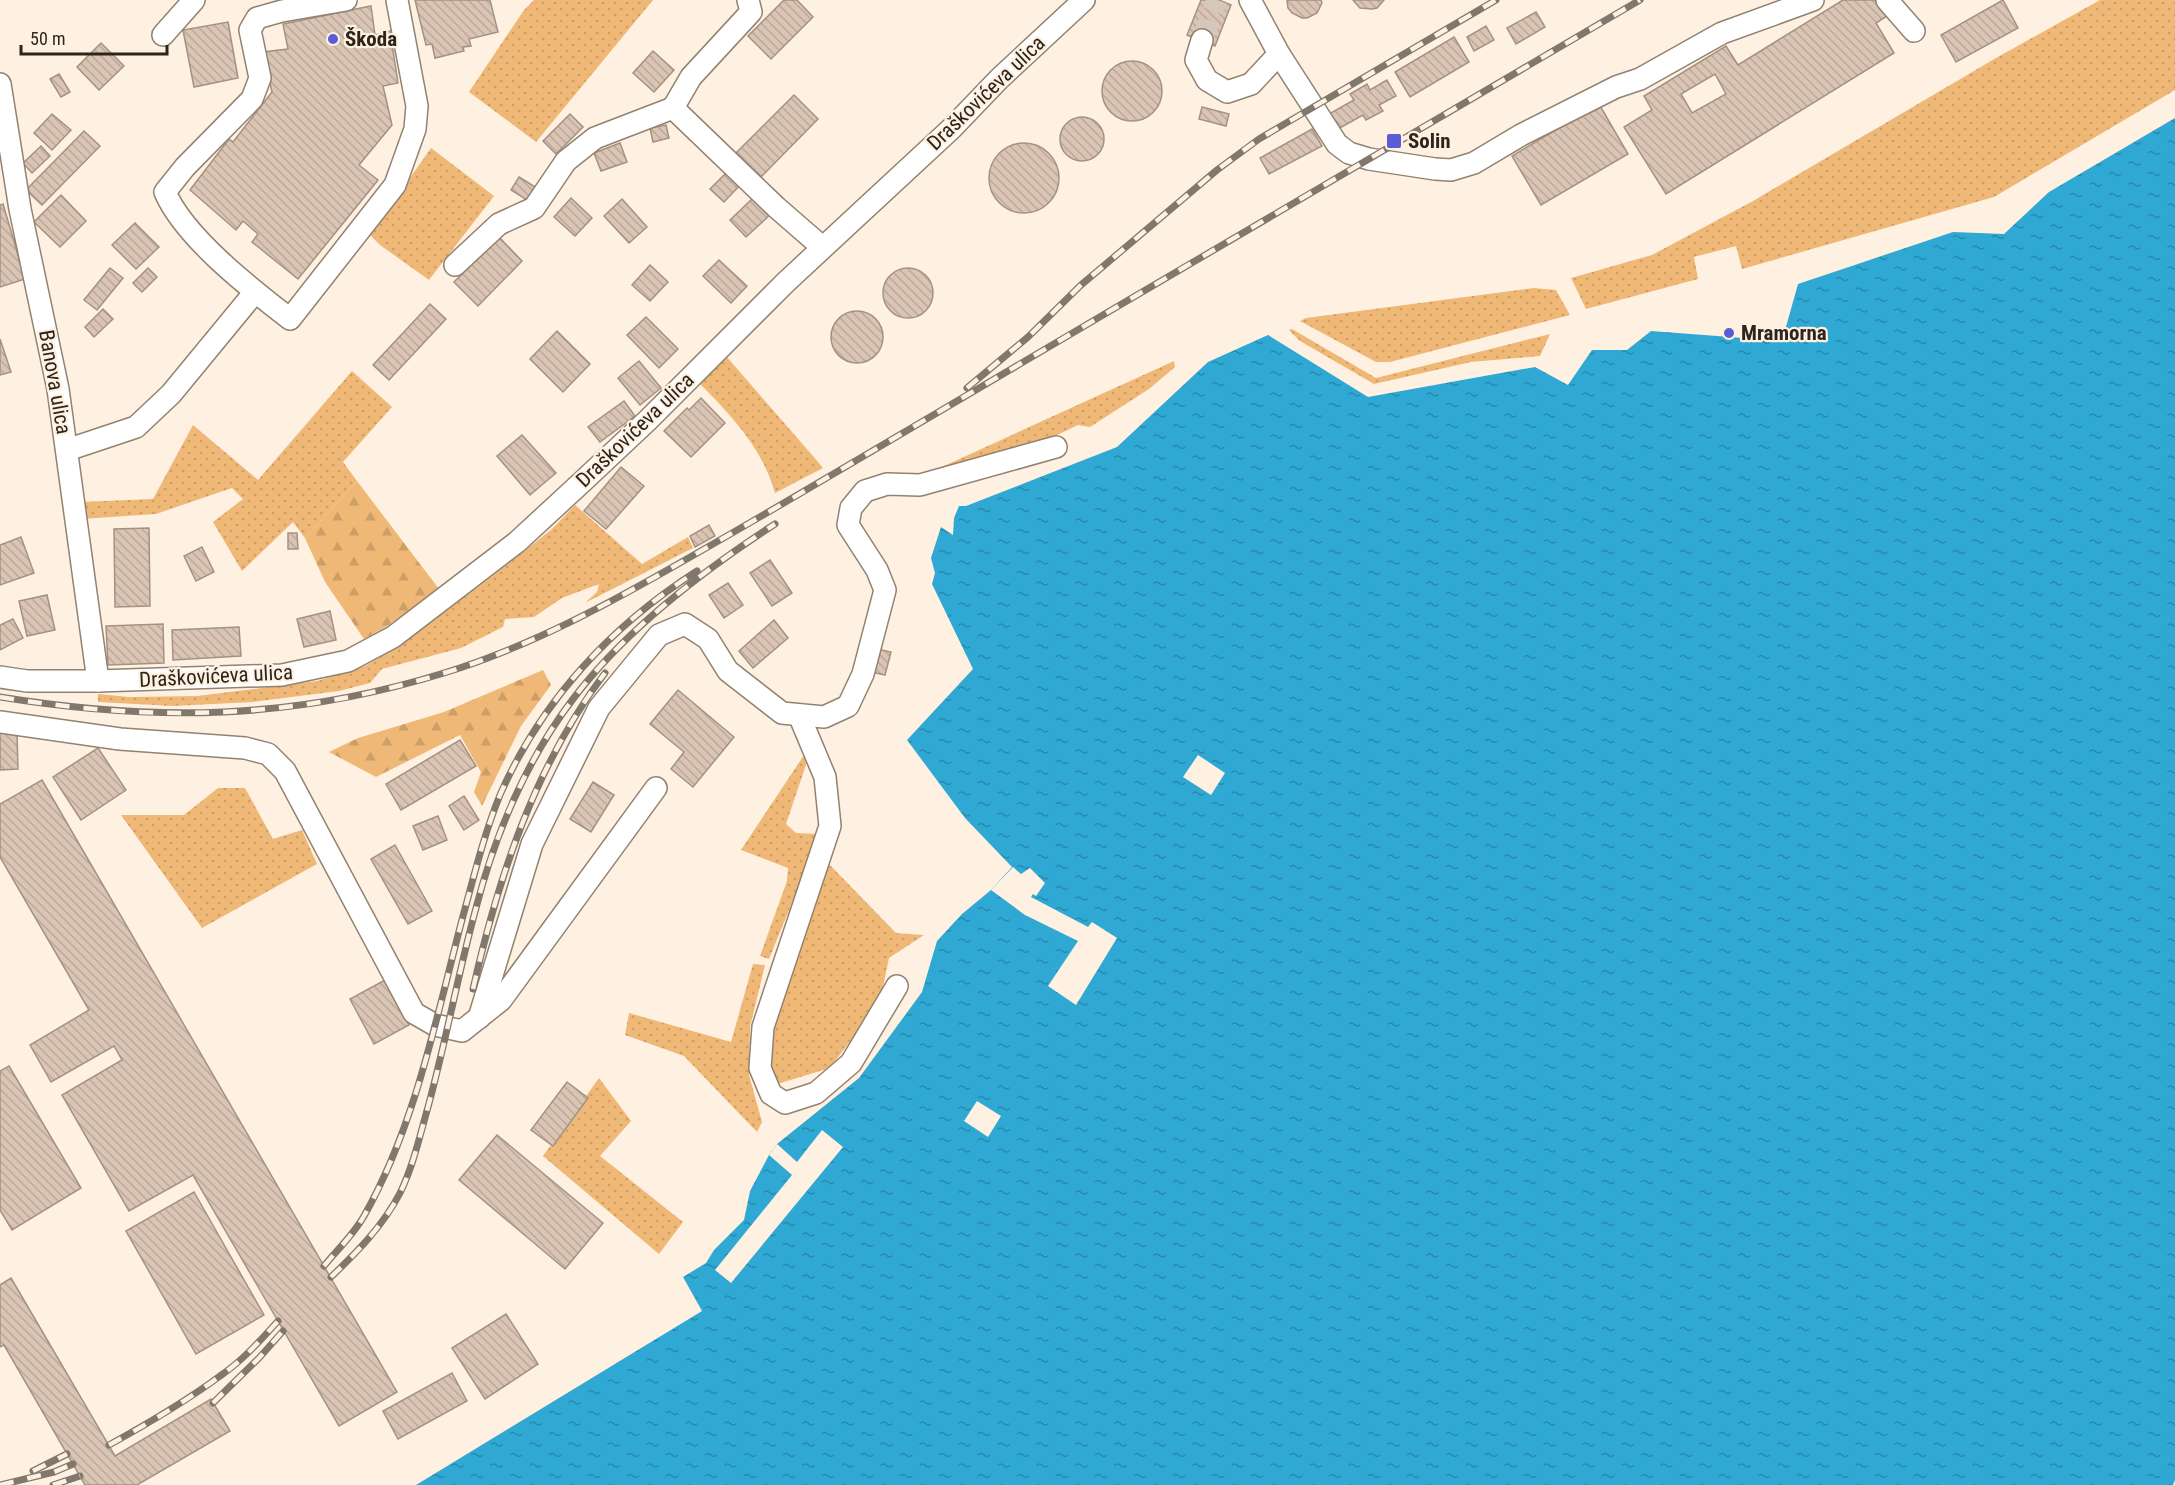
<svg xmlns="http://www.w3.org/2000/svg" width="2175" height="1485" font-family="'Roboto Condensed',sans-serif">
<style>
.grass{fill:url(#grass-dots)}
.forest{fill:url(#forest-firs)}
.water{fill:url(#water-ripples)}
.pier{fill:#fff1e1}
.building{fill:url(#building-back-hatch);stroke:#a59182;stroke-width:1.5;fill-rule:evenodd}
.lines{fill:none;stroke-linecap:round;stroke-linejoin:round}
.minor-tunnel{stroke:#d5c8ba;stroke-width:21;stroke-dasharray:21 10;stroke-linecap:butt}
.minor-casing{stroke:#928270;stroke-width:24}
.minor{stroke:#fff;stroke-width:21}
.rail-casing{stroke:#81786d;stroke-width:7}
.rail{stroke:#fff1e1;stroke-width:4.5;stroke-dasharray:14;stroke-linecap:butt}
.poi-dot{fill:#595cd4;stroke:#fff1e1;stroke-width:2}
.labels{text-anchor:middle;dominant-baseline:central;stroke-width:4.5;stroke-linejoin:round;paint-order:stroke}
.poi-label{font-size:21px;font-weight:bold;fill:#2c251e;stroke:#fff1e1;text-anchor:start}
.street-label{font-size:21px;fill:#2c251e;stroke:#fff1e1}
</style>
<defs>
<pattern id="grass-dots" width="8" height="8" patternUnits="userSpaceOnUse" patternTransform="scale(1.5)"><rect width="8" height="8" fill="#efb877"/><path d="M2 2h.1M6 6h.1" fill="none" stroke="#cd9e66" stroke-width="1.8" stroke-linecap="round"/></pattern>
<pattern id="forest-firs" width="22" height="20" patternUnits="userSpaceOnUse" patternTransform="scale(1.5)"><rect width="22" height="20" fill="#efb877"/><path d="M5 1l3.5 6h-7zM16 11l3.5 6h-7z" fill="#cd9e66"/></pattern>
<pattern id="water-ripples" width="26" height="14" patternUnits="userSpaceOnUse" patternTransform="scale(1.5)"><rect width="26" height="14" fill="#2fa8d4"/><path d="M2 4q2-2 4 0t4 0M15 11q2-2 4 0t4 0" fill="none" stroke="#2889ab"/></pattern>
<pattern id="building-back-hatch" width="6" height="6" patternUnits="userSpaceOnUse" patternTransform="scale(1.5)"><rect width="6" height="6" fill="#dac5b5"/><path d="M-1 5l2 2M0 0l6 6M5-1l2 2" fill="none" stroke="#bba99b"/></pattern>
</defs>
<rect width="100%" height="100%" fill="#fff1e1"/>
<g class="grass">
<polygon points="534,0 653,0 536,142 469,92 524,10"/>
<polygon points="2100,0 2175,0 2175,90 1994,197 1742,269 1736,246 1694,257 1698,279 1586,309 1571,278 1652,255 1753,201 1996,58"/>
<polygon points="431,148 494,196 429,280 380,245 370,235"/>
<polygon points="1534,288 1556,290 1570,315 1390,362 1376,362 1300,321 1306,318"/>
<polygon points="1292,329 1376,378 1550,334 1540,356 1471,362 1374,384 1300,341 1289,330"/>
<path d="M726,356L819,463L823,468L775,493C763,449 731,415 700,384Z"/>
<polygon points="1174,361 1175,367 1149,389 1090,427 1078,425 1030,448 922,476"/>
<polygon points="352,371 392,407 343,462 357,481 305,538 293,522 242,571 213,522 243,499 232,488 156,514 81,519 79,502 153,499 193,425 258,480"/>
<polygon points="575,505 642,564 688,537 693,548 585,603 597,592 599,584 562,598 534,617 505,619 503,627 461,648 382,669 370,683 339,691 253,702 173,706 98,702 98,694 130,697 197,696 317,681 365,666 398,647 498,572 552,529"/>
<polygon points="804,755 808,759 786,824 796,833 820,834 769,959 760,956 787,881 788,868 741,850"/>
<polygon points="218,788 245,788 273,839 302,830 317,864 202,928 121,815 184,815"/>
<polygon points="825,860 896,933 924,935 889,958 880,1001 830,1068 774,1085 767,1060 767,1029"/>
<polygon points="753,964 765,965 750,1027 749,1075 762,1122 757,1132 684,1056 625,1035 629,1013 731,1042"/>
<polygon points="599,1078 631,1121 600,1156 683,1222 659,1254 543,1156"/>
</g>
<g class="forest">
<polygon points="357,481 439,589 384,628 364,639 325,582 305,538"/>
<polygon points="543,670 551,685 521,726 482,806 474,792 481,772 460,735 376,777 329,752 358,738 444,712"/>
</g>
<polygon class="water" points="2175,118 2175,1480 2173,1485 416,1485 702,1311 683,1277 706,1263 714,1250 744,1220 750,1191 769,1155 777,1144 859,1078 922,992 937,941 962,914 991,890 1012,867 965,818 907,740 973,669 932,584 935,573 931,558 941,527 953,535 954,518 959,506 966,506 1117,447 1208,362 1268,335 1368,397 1535,367 1568,385 1592,350 1627,350 1651,331 1782,341 1798,284 1953,232 2004,234 2049,192"/>
<g class="pier">
<polygon points="1198,755 1225,773 1211,795 1183,777"/>
<polygon points="1013,867 1021,874 1030,868 1045,883 1036,896 1033,894 1031,897 1088,927 1092,922 1117,938 1076,1005 1048,986 1078,941 1025,915 991,890"/>
<polygon points="977,1101 1001,1116 988,1137 964,1121"/>
<polygon points="822,1130 843,1147 731,1283 715,1270 792,1175 769,1155 777,1144 797,1162"/>
</g>
<g class="building">
<polygon points="415,0 490,0 498,32 469,39 471,46 463,47 464,51 435,58 432,44 426,45"/>
<polygon points="784,0 797,0 813,17 771,59 748,36"/>
<polygon points="1201,0 1219,0 1231,5 1215,46 1187,35"/>
<polygon points="1287,0 1321,0 1322,3 1317,13 1307,18 1302,18 1292,13 1288,8"/>
<polygon points="1353,0 1384,0 1377,8 1372,9 1360,8"/>
<path d="M1843,0H1881L1890,14L1876,23L1894,53L1666,194L1624,127L1652,110L1644,96L1726,46L1738,65ZM1715,74L1726,94L1692,113L1681,94Z"/>
<polygon points="2003,0 2018,28 1956,62 1941,35"/>
<polygon points="371,6 375,35 390,31 398,83 383,86 392,125 359,165 378,180 298,279 252,242 258,234 243,221 236,230 190,190 229,139 233,142 272,92 263,52 288,49 283,24"/>
<polygon points="1536,12 1545,27 1516,44 1507,28"/>
<polygon points="228,22 238,78 194,87 183,30"/>
<polygon points="1486,26 1494,40 1474,51 1467,37"/>
<polygon points="1454,37 1469,62 1410,97 1395,72"/>
<polygon points="101,43 124,66 99,90 77,67"/>
<polygon points="653,51 674,70 654,92 633,73"/>
<circle cx="1132" cy="91" r="30"/>
<polygon points="59,74 70,92 61,97 50,79"/>
<polygon points="1387,80 1396,96 1379,105 1383,111 1366,120 1363,115 1338,129 1329,114 1354,100 1350,94 1367,84 1370,90"/>
<polygon points="794,95 818,119 759,179 734,155"/>
<polygon points="1599,104 1628,154 1541,205 1512,156"/>
<polygon points="1202,107 1229,114 1226,126 1199,119"/>
<polygon points="52,114 71,130 52,150 34,133"/>
<polygon points="570,114 583,127 556,154 543,141"/>
<circle cx="1082" cy="139" r="22"/>
<polygon points="666,125 669,138 653,142 650,128"/>
<polygon points="1312,129 1322,146 1269,174 1260,158"/>
<polygon points="84,131 100,146 42,205 26,190"/>
<polygon points="620,143 627,162 601,171 594,153"/>
<circle cx="1024" cy="178" r="35"/>
<polygon points="41,146 50,156 32,173 23,163"/>
<polygon points="730,169 743,182 724,202 710,189"/>
<polygon points="519,177 540,190 532,203 511,190"/>
<polygon points="61,195 86,221 60,247 34,222"/>
<polygon points="754,197 771,214 746,237 730,220"/>
<polygon points="571,198 592,218 575,236 554,217"/>
<polygon points="622,199 647,227 629,243 604,216"/>
<polygon points="3,204 25,279 0,287 0,205"/>
<polygon points="135,223 159,247 136,269 112,245"/>
<polygon points="499,237 522,261 478,306 454,282"/>
<polygon points="719,260 747,286 731,303 703,276"/>
<polygon points="650,265 668,282 650,301 632,285"/>
<circle cx="908" cy="293" r="25"/>
<polygon points="110,268 123,278 97,310 84,300"/>
<polygon points="148,268 157,277 142,292 133,283"/>
<polygon points="430,304 446,319 389,380 373,365"/>
<polygon points="103,309 113,319 94,337 85,327"/>
<circle cx="857" cy="337" r="26"/>
<polygon points="646,317 678,349 659,368 627,335"/>
<polygon points="557,331 590,364 563,392 530,359"/>
<polygon points="0,339 11,372 0,375"/>
<polygon points="639,361 661,388 640,405 618,378"/>
<polygon points="701,398 725,423 691,457 664,431 687,408 689,410"/>
<polygon points="624,401 635,416 600,442 588,427"/>
<polygon points="522,435 556,473 530,495 497,456"/>
<polygon points="621,467 644,486 606,529 584,511"/>
<polygon points="709,525 715,536 695,547 690,536"/>
<polygon points="149,528 150,606 115,607 114,529"/>
<polygon points="288,533 297,533 298,549 288,549"/>
<polygon points="21,537 34,573 0,585 0,545"/>
<polygon points="202,547 214,572 196,581 184,556"/>
<polygon points="770,560 792,593 772,606 750,573"/>
<polygon points="728,583 743,605 724,618 709,595"/>
<polygon points="47,595 55,630 27,636 19,601"/>
<polygon points="330,611 336,640 304,647 297,619"/>
<polygon points="13,619 23,638 0,650 0,625"/>
<polygon points="774,620 788,638 753,668 739,651"/>
<polygon points="163,624 164,663 108,665 106,626"/>
<polygon points="239,627 241,656 173,660 172,630"/>
<polygon points="877,649 891,652 885,675 871,672"/>
<polygon points="678,690 734,737 693,787 671,769 684,752 650,724"/>
<polygon points="17,732 18,769 0,770 0,733"/>
<polygon points="460,740 476,766 401,810 386,784"/>
<polygon points="98,748 126,790 81,820 53,777"/>
<polygon points="42,780 397,1392 339,1426 193,1175 129,1211 62,1095 122,1060 114,1046 51,1082 30,1045 89,1010 0,857 0,804"/>
<polygon points="593,782 614,795 591,832 570,819"/>
<polygon points="464,796 479,820 464,830 449,806"/>
<polygon points="438,816 447,840 423,850 413,826"/>
<polygon points="395,845 432,911 408,924 371,859"/>
<polygon points="385,980 409,1025 374,1044 350,999"/>
<polygon points="9,1066 81,1188 12,1230 0,1210 0,1071"/>
<polygon points="567,1082 588,1098 553,1146 531,1130"/>
<polygon points="497,1135 603,1223 565,1269 459,1180"/>
<polygon points="194,1192 264,1315 196,1354 126,1231"/>
<polygon points="11,1278 115,1456 211,1399 230,1431 137,1485 85,1485 4,1345 0,1347 0,1285"/>
<polygon points="506,1314 538,1364 485,1399 452,1348"/>
<polygon points="452,1373 467,1401 398,1439 383,1411"/>
</g>
<g class="lines">
<polyline class="minor-tunnel" points="1202,40 1217,0"/>
<g class="minor-casing">
<g id="minor">
<path d="M346,0L282,11L257,18L250,30L260,78L252,99L185,167L165,192C184,237 251,289 290,319L395,185L415,129L417,106L397,0"/>
<polyline points="1250,0 1279,54 1337,144 1349,153 1369,159 1435,169 1451,170 1474,163 1521,135 1616,87 1640,79 1722,33 1813,0"/>
<polyline points="1887,0 1914,31"/>
<polyline points="163,35 194,0"/>
<polyline points="1202,40 1196,60 1207,80 1227,92 1251,84 1279,54"/>
<polyline points="0,84 20,209 58,389 98,681"/>
<polyline points="673,108 691,77 751,12 748,0"/>
<polyline points="455,265 499,224 534,208 566,161 595,138 673,108 776,207 822,247"/>
<polyline points="67,450 136,427 171,394 255,292"/>
<polyline points="0,677 27,681 98,681 282,675 348,661 393,637 517,542 582,482 648,420 786,282 952,128 999,79 1084,0"/>
<polyline points="799,715 825,777 830,826 763,1027 760,1068 771,1094 785,1103 816,1093 851,1063 897,986"/>
<polyline points="0,722 120,739 245,748 268,754 285,771 414,1013 435,1025 462,1031 501,1000 656,788"/>
<polyline points="479,1018 532,844 599,708 659,635 685,624 708,639 728,671 782,713 824,717 848,706 863,674 885,590 877,570 848,525 851,508 865,491 887,484 920,485 1056,447"/>
</g>
</g>
<use href="#minor" class="minor"/>
<g class="rail-casing">
<g id="rail">
<polyline points="967,388 1028,337 1081,285 1217,170 1259,139 1496,0"/>
<path d="M0,697C155,722 292,720 444,673C532,646 612,602 692,556C766,514 840,470 913,427C1155,284 1398,142 1640,0"/>
<path d="M473,989C498,878 535,765 605,673"/>
<path d="M324,1266C337,1250 354,1234 364,1216C416,1124 436,1018 463,916C474,876 484,834 500,795C541,701 611,626 697,571"/>
<path d="M331,1277C357,1252 383,1226 400,1193C413,1167 420,1135 428,1107C446,1041 458,974 476,908C495,834 527,759 573,699C625,630 704,570 775,524"/>
<polyline points="213,1403 259,1358 283,1331"/>
<path d="M109,1445C147,1424 185,1402 220,1376C242,1361 260,1341 278,1321"/>
<polyline points="33,1471 67,1454"/>
<polyline points="0,1485 54,1472 73,1464"/>
<polyline points="53,1485 80,1476"/>
</g>
</g>
<use href="#rail" class="rail"/>
</g>
<g class="poi-dot">
<circle cx="333" cy="39" r="6"/>
<rect x="1386" y="133" width="16" height="16" rx="3"/>
<circle cx="1729" cy="333" r="6"/>
</g>
<g class="labels">
<g class="poi-label">
<text x="345" y="39">Škoda</text>
<text x="1408" y="141">Solin</text>
<text x="1741" y="333">Mramorna</text>
</g>
<g class="street-label">
<text transform="translate(986 93) rotate(-44)">Draškovićeva ulica</text>
<text transform="translate(55 382) rotate(80)">Banova ulica</text>
<text transform="translate(635 430) rotate(-44)">Draškovićeva ulica</text>
<text transform="translate(216 676) rotate(-3)">Draškovićeva ulica</text>
</g>
</g>
<path d="M21 45v9h146v-9" fill="none" stroke="#2c251e" stroke-width="3"/>
<text x="30" y="45" font-size="18" fill="#2c251e" stroke="#fff1e1" stroke-width="4.5" paint-order="stroke">50 m</text>
</svg>
